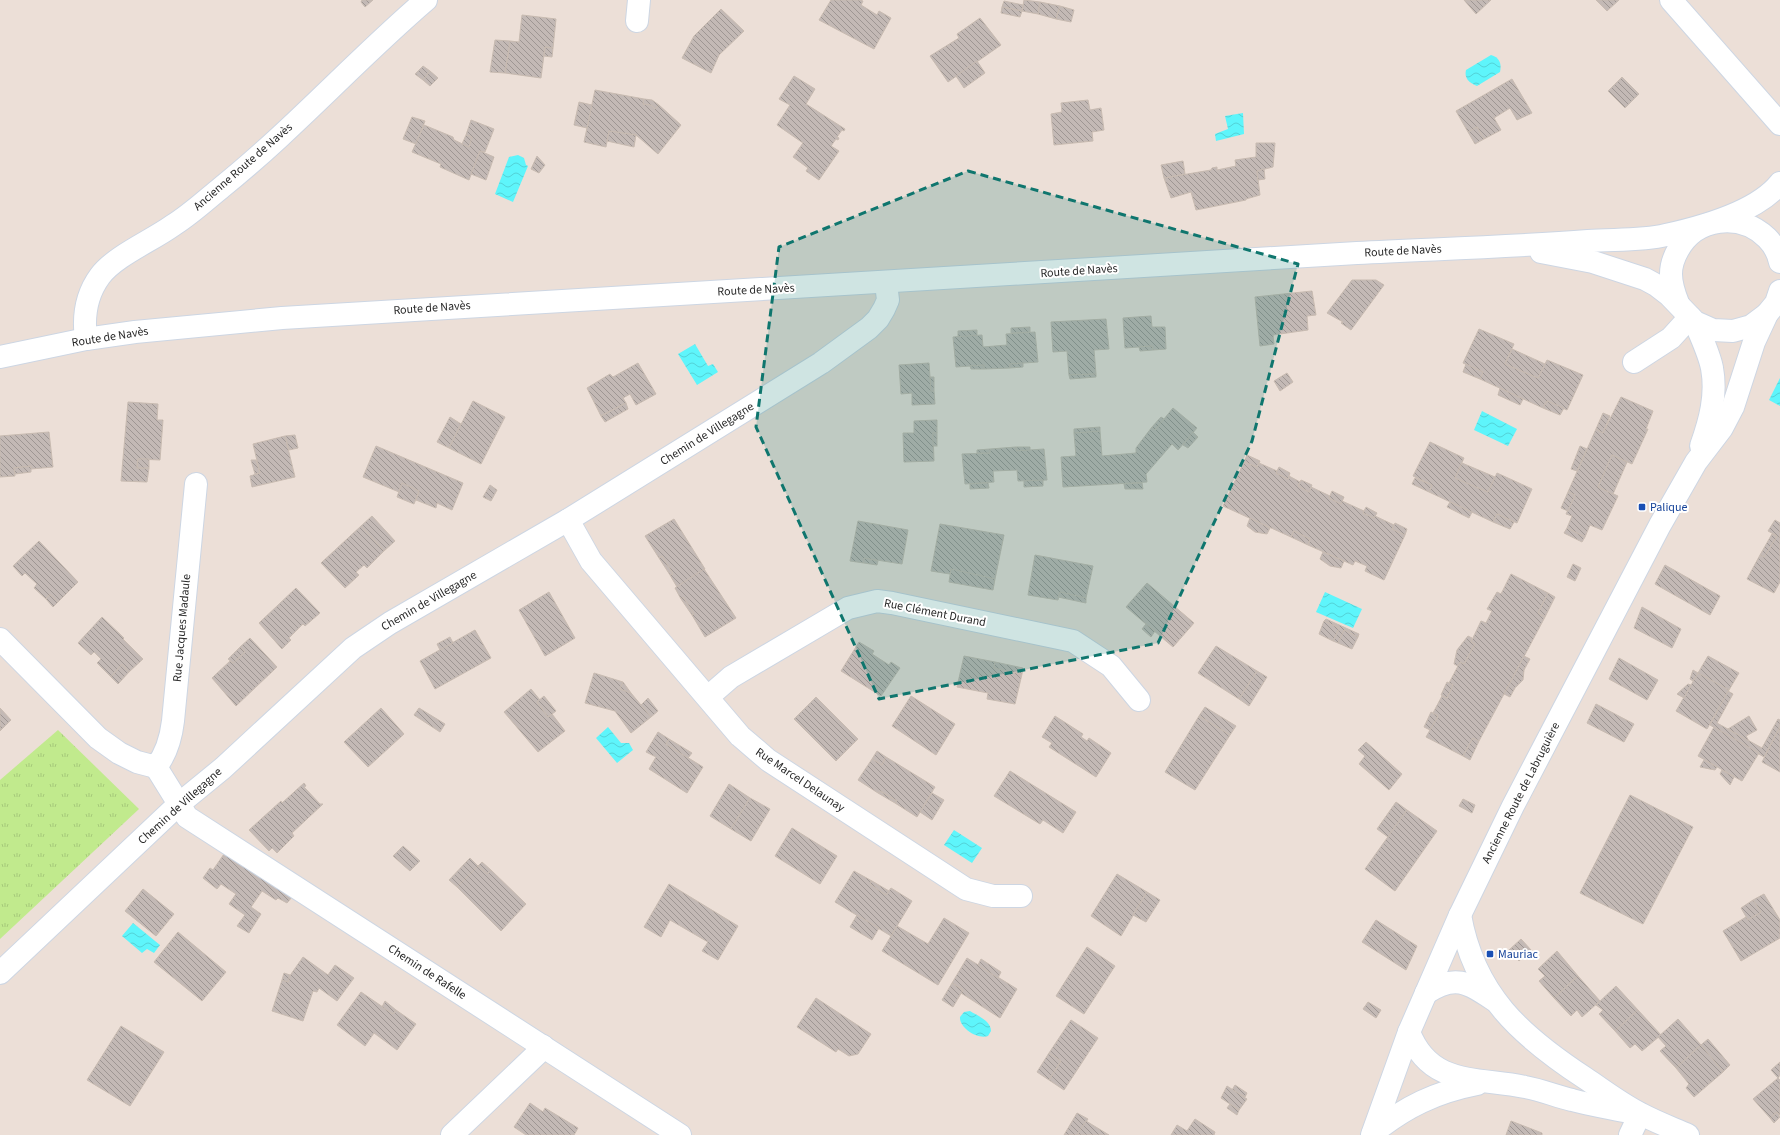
<svg xmlns="http://www.w3.org/2000/svg" width="1780" height="1135" font-family="'Source Sans 3',sans-serif">
<style>
.grass{fill:url(#grass-tufts)}
.water{fill:url(#water-waves)}
.building{fill:url(#building-back-hatch);stroke:#c8bbb1}
.lines{fill:none;stroke-linecap:round;stroke-linejoin:round}
.street-casing{stroke:#cdd6e3;stroke-width:24}
.secondary-casing{stroke:#cdd6e3;stroke-width:24}
.street{stroke:#fff;stroke-width:22}
.secondary{stroke:#fff;stroke-width:22}
.marked{fill:#0f766e;fill-opacity:0.2;stroke:#0f766e;stroke-width:3;stroke-dasharray:8 5;stroke-linejoin:round}
.transit-dot{fill:#1a4fb4;stroke:#fff;stroke-width:1.5}
.labels{text-anchor:middle;dominant-baseline:central;stroke-width:4;stroke-linejoin:round;paint-order:stroke}
.street-label{font-size:12px;fill:#282828;stroke:#fff}
.transit-label{font-size:12px;fill:#164399;stroke:#fff;text-anchor:start}
</style>
<defs>
<pattern id="grass-tufts" width="24" height="20" patternUnits="userSpaceOnUse"><rect width="24" height="20" fill="#c1ea8d"/><path d="M3 7l-1-3M5 7V3M7 7l1-3M15 17l-1-3M17 17v-4M19 17l1-3" fill="none" stroke="#a6c97a"/></pattern>
<pattern id="water-waves" width="16" height="10" patternUnits="userSpaceOnUse"><rect width="16" height="10" fill="#5ef5fb"/><path d="M0 5q4-4 8 0t8 0" fill="none" stroke="#52d2d7"/></pattern>
<pattern id="building-back-hatch" width="6" height="6" patternUnits="userSpaceOnUse"><rect width="6" height="6" fill="#c3b9b5"/><path d="M-1 5l2 2M0 0l6 6M5-1l2 2" fill="none" stroke="#9e9693"/></pattern>
</defs>
<rect width="100%" height="100%" fill="#ecdfd7"/>
<polygon class="grass" points="58,730 139,809 0,939 0,780"/>
<g class="water">
<path d="M1491,55C1499,57 1502,63 1500,72L1477,86C1469,83 1464,78 1466,70Z"/>
<polygon points="1243,113 1244,134 1216,141 1215,134 1228,129 1225,116"/>
<polygon points="518,155 524,158 526,165 528,166 513,202 495,194 509,157"/>
<polygon points="695,344 708,366 713,364 718,372 697,385 678,354"/>
<polygon points="1780,378 1780,406 1769,400"/>
<polygon points="1482,411 1517,429 1508,446 1474,430"/>
<polygon points="1325,592 1362,609 1353,628 1316,612"/>
<polygon points="608,727 621,743 629,743 633,750 617,763 596,738"/>
<polygon points="954,830 982,848 972,863 944,845"/>
<polygon points="133,923 160,945 154,953 147,949 142,953 122,936"/>
<path d="M970,1011C978,1016 991,1021 991,1031L988,1036C978,1040 959,1028 960,1017L964,1012Z"/>
</g>
<g class="building">
<polygon points="362,0 373,0 365,7 361,2"/>
<polygon points="831,0 860,0 863,1 861,5 877,15 879,11 891,18 874,49 819,20"/>
<polygon points="1024,0 1040,2 1038,14 1022,11"/>
<polygon points="1464,0 1491,0 1476,14"/>
<polygon points="1596,0 1619,0 1607,11"/>
<polygon points="1004,1 1023,5 1022,11 1002,7"/>
<polygon points="1040,2 1060,6 1056,19 1038,14"/>
<polygon points="1060,6 1074,10 1071,22 1056,19"/>
<polygon points="1002,7 1022,11 1020,17 1001,13"/>
<polygon points="721,9 744,31 719,55 711,73 682,58 694,36"/>
<polygon points="522,15 556,19 553,48 545,47 541,78 505,73 510,41 519,42"/>
<polygon points="980,18 1001,45 948,82 930,56 959,38 957,34"/>
<polygon points="495,40 510,41 505,73 490,72"/>
<polygon points="545,47 553,48 552,57 544,56"/>
<polygon points="977,61 985,73 964,88 956,76"/>
<polygon points="423,66 430,71 423,80 415,74"/>
<polygon points="430,71 438,78 430,86 423,80"/>
<polygon points="794,76 815,89 806,104 845,129 844,131 842,130 837,137 839,138 838,140 836,139 831,146 839,151 819,180 806,171 808,168 793,157 803,143 777,125 790,105 779,99"/>
<polygon points="1622,77 1639,94 1625,108 1608,91"/>
<polygon points="1512,79 1532,113 1517,120 1510,108 1494,118 1501,130 1484,139 1477,127 1468,132 1456,111"/>
<polygon points="595,90 644,99 643,104 651,105 655,109 659,105 681,125 658,154 636,135 609,131 606,147 584,142"/>
<polygon points="644,99 652,100 659,105 655,109 651,105 643,104"/>
<polygon points="1088,100 1090,110 1101,108 1104,130 1092,132 1093,141 1054,145 1051,114 1062,112 1061,103"/>
<polygon points="579,102 592,105 587,128 574,125"/>
<polygon points="412,117 425,121 416,144 403,139"/>
<polygon points="471,120 494,129 485,152 480,151 469,180 440,167 441,164 412,152 424,125 453,137 454,140 469,147 472,137 466,135"/>
<polygon points="1477,127 1484,139 1475,144 1468,132"/>
<polygon points="609,131 636,135 634,147 607,141"/>
<polygon points="466,135 472,137 469,147 462,144"/>
<polygon points="1256,143 1275,143 1273,167 1257,171 1260,195 1246,199 1246,200 1196,210 1191,192 1171,198 1164,178 1211,170 1212,168 1217,167 1217,170 1236,166 1235,160 1256,157"/>
<polygon points="480,151 494,157 486,180 471,174"/>
<polygon points="537,156 545,165 539,173 531,169"/>
<polygon points="1183,161 1185,174 1164,178 1161,165"/>
<polygon points="1264,169 1265,179 1258,180 1257,171"/>
<polygon points="1352,280 1376,280 1384,285 1351,330 1341,323 1343,322 1327,313"/>
<polygon points="1312,291 1316,315 1307,316 1308,330 1273,335 1274,344 1260,346 1255,297"/>
<polygon points="1151,316 1152,327 1165,327 1166,349 1153,350 1152,346 1125,348 1123,318"/>
<polygon points="1106,319 1109,349 1094,350 1096,374 1069,375 1067,351 1053,352 1051,322"/>
<polygon points="1030,327 1030,332 1011,333 1011,328"/>
<polygon points="1479,329 1514,344 1505,364 1538,378 1547,360 1583,375 1567,410 1547,401 1543,408 1480,379 1483,372 1463,363"/>
<polygon points="977,330 977,336 958,337 958,331"/>
<polygon points="1035,332 1038,362 1010,364 1010,368 984,369 984,365 956,367 953,337 982,335 983,347 1007,345 1006,334"/>
<polygon points="1152,346 1153,350 1140,351 1139,347"/>
<polygon points="1512,349 1545,364 1538,378 1505,364"/>
<polygon points="638,363 656,394 636,405 630,394 623,398 626,403 601,416 587,388 610,374 613,377"/>
<polygon points="929,363 931,391 934,391 935,404 912,405 912,393 901,394 899,365"/>
<polygon points="1023,363 1023,367 1010,368 1010,364"/>
<polygon points="1466,364 1483,372 1480,379 1463,372"/>
<polygon points="984,365 984,369 971,369 970,366"/>
<polygon points="1287,373 1293,382 1280,391 1274,381"/>
<polygon points="1096,374 1096,377 1070,379 1069,375"/>
<polygon points="930,377 934,377 934,391 931,391"/>
<polygon points="1500,388 1523,399 1520,405 1498,395"/>
<polygon points="1621,397 1653,411 1646,429 1648,429 1632,464 1612,455 1598,487 1618,496 1602,530 1590,525 1585,537 1567,528 1572,516 1566,514 1575,495 1568,492 1596,429 1603,433"/>
<polygon points="473,401 505,417 481,464 449,448"/>
<polygon points="1547,401 1564,408 1560,415 1543,408"/>
<polygon points="128,402 158,404 157,420 163,420 160,460 138,459 137,468 149,468 147,482 121,481"/>
<polygon points="626,403 628,409 605,422 601,416"/>
<polygon points="1173,408 1197,428 1178,450 1172,444 1146,474 1147,482 1063,487 1061,457 1076,456 1074,433 1100,431 1102,456 1136,453 1136,448 1152,427 1155,430"/>
<polygon points="1603,413 1610,416 1603,433 1596,429"/>
<polygon points="450,417 461,424 449,448 437,442"/>
<polygon points="1161,417 1164,419 1155,430 1152,427"/>
<polygon points="937,420 937,433 933,433 934,461 904,462 903,433 914,433 914,421"/>
<polygon points="1100,427 1100,431 1074,433 1074,429"/>
<polygon points="49,432 53,467 31,469 31,466 14,468 15,476 0,477 0,436"/>
<polygon points="1193,432 1198,437 1188,448 1183,445"/>
<rect x="933" y="433" width="4" height="13"/>
<polygon points="295,435 298,448 289,450 285,436"/>
<polygon points="285,436 295,477 252,487 250,476 260,473 253,444"/>
<polygon points="1430,442 1464,458 1455,478 1488,492 1497,473 1532,489 1517,523 1497,514 1493,522 1429,492 1432,485 1413,476"/>
<polygon points="376,446 463,483 452,510 437,503 436,508 416,500 419,491 402,483 399,492 363,477"/>
<polygon points="1580,446 1587,449 1577,471 1571,469"/>
<polygon points="1016,447 1030,447 1030,450 1016,451"/>
<polygon points="1016,447 1016,451 1044,449 1047,480 1018,481 1017,470 993,471 994,482 965,484 962,454 990,453 990,449"/>
<polygon points="990,449 990,453 977,453 977,450"/>
<polygon points="1247,455 1260,461 1257,467 1244,462"/>
<polygon points="1612,455 1627,462 1613,494 1598,487"/>
<polygon points="138,459 149,459 149,468 137,468"/>
<polygon points="251,460 256,460 260,473 255,474"/>
<polygon points="1244,462 1257,467 1259,463 1277,471 1276,473 1288,479 1289,476 1300,482 1298,486 1309,492 1311,487 1330,496 1329,498 1341,504 1342,501 1364,511 1363,513 1374,518 1375,516 1394,525 1392,529 1405,535 1384,580 1365,571 1367,566 1355,561 1353,565 1308,545 1310,539 1294,531 1291,537 1223,506"/>
<polygon points="1462,463 1495,477 1488,492 1455,478"/>
<polygon points="31,466 31,472 15,474 14,468"/>
<polygon points="1279,467 1290,473 1288,479 1276,473"/>
<polygon points="1415,478 1432,485 1429,492 1412,484"/>
<polygon points="1043,480 1043,486 1024,487 1024,481"/>
<polygon points="1301,480 1312,485 1309,492 1298,486"/>
<polygon points="402,483 419,491 414,504 397,497"/>
<polygon points="988,483 989,488 970,489 970,484"/>
<polygon points="1142,483 1143,489 1125,489 1124,484"/>
<polygon points="490,485 497,490 491,501 483,497"/>
<polygon points="1332,491 1344,497 1341,504 1329,498"/>
<polygon points="1568,492 1575,495 1568,511 1561,508"/>
<polygon points="1450,502 1472,512 1469,518 1447,507"/>
<polygon points="1366,507 1377,513 1374,518 1363,513"/>
<polygon points="1497,514 1514,522 1510,529 1493,522"/>
<polygon points="372,516 395,541 384,551 361,526"/>
<polygon points="1250,518 1270,528 1267,534 1255,532 1247,526"/>
<polygon points="674,519 705,569 677,587 670,575 673,574 662,556 659,558 645,536"/>
<polygon points="1775,520 1780,523 1780,582 1774,593 1747,579 1760,555 1764,557 1777,536 1768,531"/>
<polygon points="858,521 908,530 902,564 864,558 864,563 850,561"/>
<polygon points="1395,523 1407,529 1405,535 1392,529"/>
<polygon points="940,524 1004,535 995,579 951,569 950,574 931,571"/>
<polygon points="361,526 384,551 367,568 364,565 356,572 359,575 345,588 321,563"/>
<polygon points="1567,528 1585,537 1582,542 1564,533"/>
<polygon points="1294,531 1310,539 1308,545 1291,537"/>
<polygon points="1772,534 1777,536 1764,557 1760,555"/>
<polygon points="39,541 78,582 58,602 50,594 46,599 34,588 37,584 25,573 22,576 13,566"/>
<polygon points="1323,552 1344,561 1341,568 1330,566 1320,559"/>
<polygon points="1035,555 1093,566 1086,598 1060,592 1058,600 1028,595"/>
<polygon points="662,556 673,574 670,575 659,558"/>
<polygon points="864,558 878,561 877,565 864,563"/>
<polygon points="1573,564 1581,568 1575,581 1567,577"/>
<polygon points="1665,565 1720,596 1710,615 1655,584"/>
<polygon points="704,569 736,618 705,637 692,615 694,614 683,597 681,599 675,588"/>
<polygon points="951,569 995,579 993,590 949,582"/>
<polygon points="1511,574 1548,593 1538,613 1545,617 1479,741 1473,738 1463,756 1426,737 1438,716 1433,713 1442,696 1447,698 1453,685 1449,683 1458,666 1460,662 1464,664 1475,644 1471,642 1481,621 1486,623 1492,611 1487,609 1497,592 1501,594"/>
<polygon points="1147,583 1194,623 1173,647 1126,607"/>
<polygon points="296,588 320,613 305,626 303,624 289,638 291,640 282,649 259,623"/>
<polygon points="549,592 575,638 545,656 519,610"/>
<polygon points="1060,592 1086,598 1086,603 1058,597"/>
<polygon points="1548,593 1555,597 1545,617 1538,613"/>
<polygon points="50,594 58,602 53,607 46,599"/>
<polygon points="683,597 694,614 692,615 681,599"/>
<polygon points="1642,607 1681,629 1672,648 1634,628"/>
<polygon points="102,617 124,638 123,639 143,659 129,672 122,664 111,677 97,663 101,659 94,652 91,655 78,643"/>
<polygon points="1326,619 1359,634 1358,637 1344,630 1338,643 1333,641 1339,628 1324,621"/>
<polygon points="1324,621 1339,628 1333,641 1319,634"/>
<polygon points="1146,624 1155,631 1151,637 1142,629"/>
<polygon points="475,630 491,658 435,689 420,661"/>
<polygon points="1344,630 1358,637 1352,649 1338,643"/>
<polygon points="1468,636 1472,638 1471,642 1475,644 1464,664 1460,662 1458,666 1454,664 1457,650"/>
<polygon points="450,637 453,643 440,650 437,644"/>
<polygon points="250,638 277,667 236,706 212,678 230,661 233,663 245,652 240,647"/>
<polygon points="859,642 874,651 872,654 889,665 891,662 900,668 881,696 841,671"/>
<polygon points="1216,646 1257,671 1239,699 1198,673"/>
<polygon points="240,647 245,652 233,663 228,659"/>
<polygon points="964,656 995,662 994,668 1022,674 1015,704 987,699 988,693 957,687"/>
<polygon points="1524,656 1530,659 1524,670 1523,680 1515,688 1510,697 1504,694"/>
<polygon points="1708,656 1739,673 1729,690 1698,673"/>
<polygon points="1619,658 1658,680 1647,700 1609,679"/>
<polygon points="995,662 1023,668 1022,674 994,668"/>
<polygon points="122,664 129,672 118,684 111,677"/>
<polygon points="1693,670 1698,673 1693,681 1690,679"/>
<polygon points="1257,671 1267,677 1249,706 1239,699"/>
<polygon points="594,673 623,682 620,689 631,693 651,717 631,733 615,711 585,703"/>
<polygon points="1698,673 1729,690 1707,729 1676,711"/>
<polygon points="623,682 631,693 620,689"/>
<polygon points="1447,682 1453,685 1447,698 1441,695"/>
<polygon points="1688,684 1691,685 1684,698 1677,694"/>
<polygon points="531,689 540,700 537,702 548,717 552,714 565,731 538,752 504,712"/>
<polygon points="1728,691 1733,694 1717,723 1762,748 1778,719 1780,720 1780,727 1764,757 1710,725"/>
<polygon points="544,696 556,711 548,717 537,702"/>
<polygon points="911,696 955,724 936,755 892,726"/>
<polygon points="816,697 858,739 836,761 794,719"/>
<polygon points="648,698 658,711 651,717 641,705"/>
<polygon points="1596,704 1634,724 1624,742 1587,723"/>
<polygon points="1205,707 1236,726 1230,735 1199,716"/>
<polygon points="0,708 11,720 0,731"/>
<polygon points="381,708 404,734 368,767 344,742"/>
<polygon points="419,708 445,724 440,732 414,715"/>
<polygon points="1431,712 1438,716 1430,730 1424,727"/>
<polygon points="1055,716 1083,734 1081,737 1087,741 1089,738 1111,753 1096,777 1049,747 1052,743 1042,737"/>
<polygon points="1199,716 1230,735 1195,790 1165,772"/>
<polygon points="1749,716 1757,730 1746,736 1749,741 1728,729"/>
<polygon points="1714,727 1759,753 1742,781 1698,756"/>
<polygon points="1780,727 1780,772 1762,762"/>
<polygon points="658,732 669,739 666,744 703,767 687,793 649,769 656,757 646,752"/>
<polygon points="1473,738 1479,741 1470,760 1463,756"/>
<polygon points="669,739 692,753 688,758 666,744"/>
<polygon points="1366,742 1402,774 1389,790 1359,764 1365,756 1358,750"/>
<polygon points="877,751 886,757 882,765 872,759"/>
<polygon points="886,757 935,787 917,817 895,803 897,801 880,791 878,793 858,780 872,759 882,765"/>
<polygon points="1704,760 1717,767 1715,770 1700,767"/>
<polygon points="1722,770 1734,777 1730,785 1720,774"/>
<polygon points="1010,771 1076,812 1063,833 1043,820 1040,824 994,796"/>
<polygon points="304,783 306,786 304,787 320,804 323,804 292,833 294,836 277,853 272,848 269,851 249,830 281,801 282,803"/>
<polygon points="729,784 750,798 731,829 710,816"/>
<polygon points="880,791 897,801 895,803 878,793"/>
<polygon points="932,793 944,800 932,820 920,812"/>
<polygon points="1630,795 1693,827 1643,924 1580,893"/>
<polygon points="750,798 770,809 751,841 731,829"/>
<polygon points="1463,799 1475,805 1472,813 1459,806"/>
<polygon points="1396,802 1407,810 1388,837 1377,829"/>
<polygon points="1407,810 1437,831 1395,891 1365,869"/>
<polygon points="792,828 837,856 820,884 775,856"/>
<polygon points="403,846 420,861 410,871 393,856"/>
<polygon points="224,854 292,897 287,903 278,898 276,900 262,891 251,907 261,914 249,933 237,926 245,915 229,904 236,894 221,884 217,889 203,878 210,868 213,870"/>
<polygon points="470,858 478,866 457,887 449,880"/>
<polygon points="482,862 491,870 487,874 478,866"/>
<polygon points="478,866 487,874 491,870 526,904 501,931 457,887"/>
<polygon points="854,871 872,881 870,884 886,895 891,888 912,901 891,936 835,902"/>
<polygon points="1117,874 1147,892 1121,936 1091,916"/>
<polygon points="872,881 889,891 886,895 870,884"/>
<polygon points="669,884 738,926 718,960 702,951 708,942 670,920 661,937 644,927"/>
<polygon points="143,889 174,914 156,936 125,911"/>
<polygon points="1147,892 1160,900 1146,922 1133,915"/>
<polygon points="1764,894 1780,920 1780,938 1741,961 1723,931 1746,917 1748,920 1761,912 1753,900"/>
<polygon points="1753,900 1761,912 1748,920 1741,908"/>
<polygon points="857,915 879,928 872,940 850,927"/>
<polygon points="944,918 969,933 938,985 882,951 897,926 928,944"/>
<polygon points="1376,920 1417,946 1406,970 1362,942"/>
<polygon points="178,932 226,972 202,1001 154,962"/>
<polygon points="1521,939 1531,950 1519,961 1509,950"/>
<polygon points="1087,947 1115,966 1084,1014 1056,996"/>
<polygon points="1557,951 1578,976 1554,998 1539,981 1545,976 1538,969"/>
<polygon points="303,957 328,975 335,965 354,978 337,1001 319,988 317,992 313,991 303,1021 272,1011 282,980 288,982 289,977"/>
<polygon points="967,958 1017,989 1000,1018 961,993 963,990 952,983"/>
<polygon points="981,959 1001,972 998,978 978,965"/>
<polygon points="284,973 290,975 288,982 282,980"/>
<polygon points="1578,976 1600,1001 1582,1017 1577,1010 1571,1016 1554,998"/>
<polygon points="952,983 963,990 953,1007 942,1000"/>
<polygon points="1616,986 1638,1010 1615,1031 1599,1014 1603,1010 1596,1005"/>
<polygon points="361,992 393,1014 396,1010 416,1024 397,1050 374,1033 365,1046 337,1025"/>
<polygon points="816,998 871,1034 858,1054 849,1056 838,1049 836,1052 797,1027"/>
<polygon points="385,1001 396,1010 393,1014 382,1007"/>
<polygon points="1368,1002 1381,1010 1376,1018 1363,1009"/>
<polygon points="1638,1010 1661,1035 1642,1051 1635,1044 1630,1048 1615,1031"/>
<polygon points="1678,1019 1701,1045 1676,1068 1660,1051 1666,1046 1658,1037"/>
<polygon points="1071,1020 1098,1038 1064,1090 1049,1080 1061,1061 1049,1053"/>
<polygon points="121,1026 164,1052 130,1106 87,1080"/>
<polygon points="1708,1039 1730,1065 1723,1072 1701,1045"/>
<polygon points="1701,1045 1723,1072 1694,1097 1686,1088 1689,1084 1676,1068"/>
<polygon points="1049,1053 1061,1061 1049,1080 1037,1072"/>
<polygon points="1780,1062 1780,1075 1778,1078 1771,1070"/>
<polygon points="1778,1078 1780,1080 1780,1115 1777,1112 1770,1118 1753,1099"/>
<polygon points="1235,1085 1247,1093 1245,1097 1232,1090"/>
<polygon points="1227,1086 1247,1099 1239,1110 1221,1098"/>
<polygon points="530,1103 543,1112 545,1108 578,1128 574,1135 526,1135 514,1127"/>
<polygon points="1230,1104 1239,1110 1237,1115 1227,1108"/>
<polygon points="1777,1112 1780,1117 1774,1123 1770,1118"/>
<polygon points="1077,1113 1088,1119 1077,1135 1064,1135"/>
<polygon points="1195,1119 1215,1132 1214,1135 1171,1135 1177,1125 1187,1131"/>
<polygon points="1086,1121 1109,1135 1077,1135"/>
<polygon points="1511,1121 1542,1133 1542,1135 1506,1135"/>
</g>
<g class="lines">
<g class="street-casing">
<g id="street">
<polyline points="1671,0 1780,124"/>
<polyline points="637,21 639,0"/>
<path d="M86,339C83,317 86,295 100,276C115,256 151,241 172,226C190,215 206,200 222,187C294,129 356,60 426,0"/>
<polyline points="1634,362 1671,338 1690,317"/>
<polyline points="568,520 591,561 740,736 768,760 966,889 993,896 1021,896"/>
<path d="M0,639L98,738L119,753L137,762L156,767C167,753 171,738 173,721L196,484"/>
<polyline points="708,697 731,677 848,608 877,601 892,603 1073,641 1111,666 1139,700"/>
<polyline points="156,767 187,817 680,1135"/>
<polyline points="0,973 179,804 223,768 353,648 390,623 568,520 821,363 869,328 878,319 884,309 888,300 886,283"/>
<polyline points="452,1135 537,1054 543,1046"/>
<polyline points="1630,1135 1640,1114"/>
</g>
</g>
<g class="secondary-casing">
<g id="secondary">
<polyline points="1541,252 1593,262 1645,279 1656,285 1669,295 1695,322 1713,330 1733,331 1751,326 1767,314"/>
<path d="M1678,303C1674,293 1671,285 1671,274C1671,266 1674,257 1678,250C1696,217 1740,212 1767,238C1773,244 1778,253 1780,262"/>
<path d="M1695,322C1701,337 1709,353 1712,368C1717,395 1710,421 1701,446"/>
<path d="M0,357L86,339L135,332L282,318L1357,253C1434,249 1511,247 1588,241C1614,239 1641,241 1666,235C1702,227 1757,212 1780,183"/>
<path d="M1460,915C1474,995 1521,1036 1585,1078C1603,1090 1621,1104 1641,1114C1656,1122 1672,1128 1688,1135"/>
<path d="M1426,993C1455,974 1467,982 1494,1000"/>
<path d="M1409,1032C1430,1087 1478,1077 1525,1087C1541,1090 1556,1096 1572,1100C1590,1105 1610,1108 1629,1112"/>
<path d="M1373,1133C1405,1107 1436,1092 1477,1084"/>
<polyline points="1372,1135 1409,1032 1460,915 1513,806 1660,525 1696,462 1722,428 1733,407 1754,342 1767,314 1776,303 1780,291"/>
</g>
</g>
<use href="#street" class="street"/>
<use href="#secondary" class="secondary"/>
</g>
<path class="marked" d="M968,171L1298,264L1252,441L1158,643L879,699L756,427L779,247Z"/>
<g class="transit-dot">
<rect x="1638" y="503" width="8" height="8" rx="2"/>
<rect x="1486" y="950" width="8" height="8" rx="2"/>
</g>
<g class="labels">
<g class="street-label">
<text transform="translate(243 167) rotate(-41)">Ancienne Route de Navès</text>
<text transform="translate(1403 251) rotate(-3)">Route de Navès</text>
<text transform="translate(1079 271) rotate(-4)">Route de Navès</text>
<text transform="translate(756 290) rotate(-3)">Route de Navès</text>
<text transform="translate(432 308) rotate(-4)">Route de Navès</text>
<text transform="translate(110 337) rotate(-9)">Route de Navès</text>
<text transform="translate(707 434) rotate(-32)">Chemin de Villegagne</text>
<text transform="translate(429 601) rotate(-30)">Chemin de Villegagne</text>
<text transform="translate(935 613) rotate(11)">Rue Clément Durand</text>
<text transform="translate(182 628) rotate(-85)">Rue Jacques Madaule</text>
<text transform="translate(800 780) rotate(34)">Rue Marcel Delaunay</text>
<text transform="translate(1521 793) rotate(-63)">Ancienne Route de Labruguière</text>
<text transform="translate(180 806) rotate(-42)">Chemin de Villegagne</text>
<text transform="translate(427 972) rotate(33)">Chemin de Rafelle</text>
</g>
<g class="transit-label">
<text x="1650" y="507">Palique</text>
<text x="1498" y="954">Mauriac</text>
</g>
</g>
</svg>
